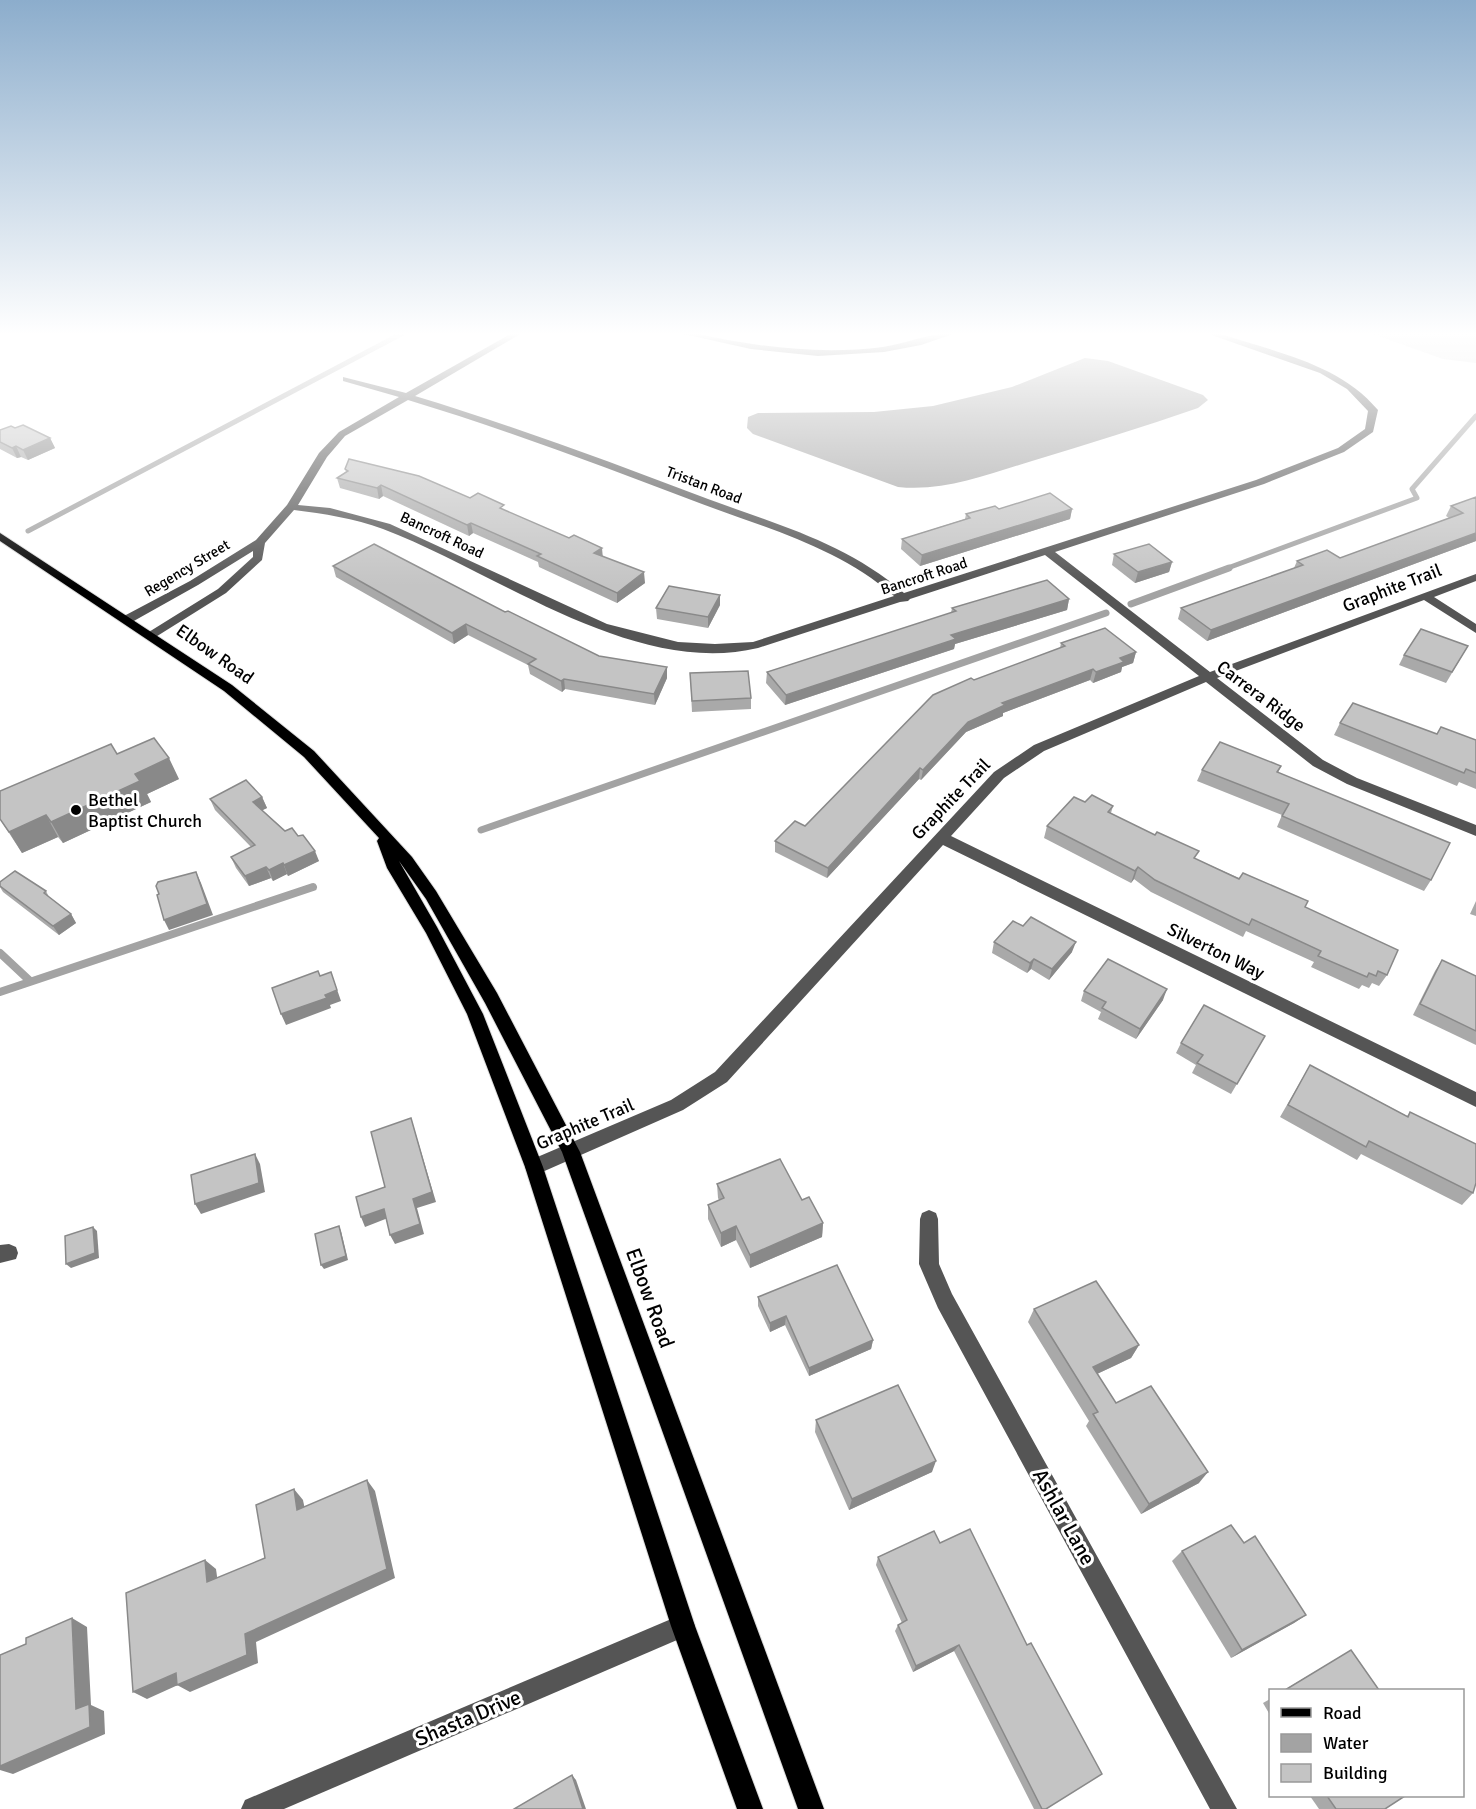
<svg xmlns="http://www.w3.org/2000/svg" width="1476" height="1809" font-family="Signika,sans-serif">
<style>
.green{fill:#dcdcdc}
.water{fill:#a3a3a3}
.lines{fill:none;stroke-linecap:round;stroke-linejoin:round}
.stream-far2{stroke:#a3a3a3;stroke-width:5}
.stream-far1{stroke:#a3a3a3;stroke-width:7}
.stream{stroke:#a3a3a3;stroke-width:8}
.major-casing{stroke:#dbdbdb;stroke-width:2}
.minor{fill:#555;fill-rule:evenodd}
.major{fill:#000;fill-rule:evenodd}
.wall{fill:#a9a9a9}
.shaded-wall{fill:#898989}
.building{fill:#c4c4c4;stroke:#898989;stroke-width:1.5}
.poi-dot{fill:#000;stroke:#fff;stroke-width:2}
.labels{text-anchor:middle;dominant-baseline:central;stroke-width:6;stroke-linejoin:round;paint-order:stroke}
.far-street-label{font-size:15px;fill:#000;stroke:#fff}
.street-label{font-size:18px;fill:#000;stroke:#fff}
.poi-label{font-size:18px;fill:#000;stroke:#fff;text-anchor:start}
.near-street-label{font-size:21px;fill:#000;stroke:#fff}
</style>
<rect width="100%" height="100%" fill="#fff"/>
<polygon class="green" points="1370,333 1476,333 1476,363 1443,359"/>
<path class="water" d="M1085,358L1108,361L1203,395L1208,400L1198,408C1143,427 1088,444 1032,461C988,474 945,492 898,487L753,434L747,428L748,417L758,413L874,412L933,406L1012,387Z"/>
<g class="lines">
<g class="stream-far2">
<polyline points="28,531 403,333"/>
<polyline points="1225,569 1417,498 1412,489 1476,416"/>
</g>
<g class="stream-far1">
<polyline points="1131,604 1229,568"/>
<polyline points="481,830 1106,613"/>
</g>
<g class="stream">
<polyline points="0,953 30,981"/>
<polyline points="0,992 313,887"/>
</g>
<g class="major-casing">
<polygon id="major" points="0,533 232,685 314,751 412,857 436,891 497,993 580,1152 824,1809 798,1809 562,1152 485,1003 426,899 399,861 437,927 483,1014 543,1167 695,1626 763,1809 737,1809 671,1626 525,1167 467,1014 426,933 387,868 377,841 379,838 304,757 224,691 0,541"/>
</g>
<g class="minor">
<path d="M512,333H522L415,396C514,426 611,462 708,499C778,525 846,543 904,593L1256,480L1338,448L1365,429L1368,411L1347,389L1320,373L1206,333H1218C1274,352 1339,363 1378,410L1373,432L1344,452L1264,484L1055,552L1210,672L1476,574V581L1434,597L1476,624V633L1424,600L1217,678L1323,760L1357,778L1476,825V836L1347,784L1313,766L1206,682L1044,751L1004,778L951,836L1476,1092V1107L943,845L727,1082L683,1110L540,1173L534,1175L528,1173L525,1167L528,1161L671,1100L715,1072L994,772L1034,745L1199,676L1045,555L910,599L908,601L900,602L758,648C633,678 495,571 383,529C354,518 324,514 294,510L265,543L262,560L226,593L154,638L150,639L144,635L218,589L253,557V551L198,585L132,622H124V616L190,581L256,540L287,505L319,453L339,432L399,397L343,381V377L406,393ZM408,400C507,430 605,467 702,504C769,529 839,548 894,596L753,642L715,644L678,642L607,624L390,524L330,508L298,505L327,457L345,436Z"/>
<path d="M679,333H694C756,347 820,355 883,347C908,343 932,332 956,333L921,345L884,352L818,356L751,349Z"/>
<polygon points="929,1210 936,1213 938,1219 939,1264 952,1294 1237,1809 1210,1809 938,1308 919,1264 920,1219 922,1213"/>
<polygon points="9,1244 16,1247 18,1253 16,1259 0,1263 0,1245"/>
<polygon points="683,1614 691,1618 695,1626 691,1634 284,1809 241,1809 245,1800"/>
</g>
<use href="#major" class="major"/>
</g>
<g class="wall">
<polygon points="15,428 50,438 55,448 28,460 21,457 17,458 0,449 0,430"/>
<polygon points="345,469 470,498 504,510 603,556 645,583 617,603 539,567 538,562 473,533 469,536 383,496 379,499 340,488 337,478 346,472"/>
<polygon points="1476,497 1476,541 1207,641 1178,619 1181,608 1294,568 1297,561 1340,558 1449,518 1446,516 1451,506"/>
<polygon points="999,509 1072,509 1070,519 920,566 901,549 902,539 965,519 966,514"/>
<polygon points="1114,554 1172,562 1169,572 1135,583 1112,565"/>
<polygon points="333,566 505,612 599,656 667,678 655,705 565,689 562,692 530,674 528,665 468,635 454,644 336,577"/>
<polygon points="1069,599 1067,610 955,644 954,649 785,705 766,683 767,672 951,613 952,608"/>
<polygon points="720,605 708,628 657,619 656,608"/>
<polygon points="1061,643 1136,652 1133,663 1122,667 1121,672 1093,683 1090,680 1003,713 1003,716 966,732 921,780 919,779 827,878 775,852 775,841 805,826 974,680 1060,648"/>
<polygon points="1468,646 1446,683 1399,665 1404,655"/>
<polygon points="690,673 751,698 751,709 692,712"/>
<polygon points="1340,723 1476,740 1476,789 1459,782 1457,786 1334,735"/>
<polygon points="117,754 179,779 147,794 151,802 63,843 58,837 22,853 0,819"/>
<polygon points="1281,766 1278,773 1431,880 1424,891 1277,827 1282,815 1197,781 1202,770"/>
<polygon points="262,797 267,808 262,810 319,861 288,876 287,874 273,881 271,878 249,886 236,868 231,857 251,847 215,810 210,799"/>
<polygon points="1113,806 1111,813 1196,859 1305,907 1387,975 1379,986 1372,983 1369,988 1362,985 1359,989 1311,967 1314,962 1246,931 1243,937 1151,892 1134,879 1131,883 1044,838 1047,826"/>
<polygon points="0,882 46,891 49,897 71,914 76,923 59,935 3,892 0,887"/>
<polygon points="1476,901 1476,916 1470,914"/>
<polygon points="994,942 1072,952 1049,980 1031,969 1027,973 992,953"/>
<polygon points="1442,960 1476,976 1476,1045 1413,1015 1435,971"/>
<polygon points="1084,991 1163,1000 1136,1039 1098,1019 1101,1012 1081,1001"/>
<polygon points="1265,1036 1231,1094 1192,1073 1196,1065 1176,1053 1181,1043"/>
<polygon points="1310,1065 1407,1116 1410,1112 1473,1193 1462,1205 1361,1154 1357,1160 1280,1117"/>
<polygon points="717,1184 802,1200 823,1223 822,1237 750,1268 736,1240 721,1247 708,1219 708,1205 719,1200 718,1198"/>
<polygon points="758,1297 873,1340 871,1349 809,1376 785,1325 770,1332 758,1306"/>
<polygon points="1034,1309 1139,1345 1131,1358 1097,1374 1116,1403 1199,1483 1141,1514 1086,1426 1089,1421 1028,1322"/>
<polygon points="816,1420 932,1472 849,1510 815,1432"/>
<polygon points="934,1531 1046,1809 1034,1809 954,1651 913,1672 895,1631 898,1625 902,1623 876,1565 878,1557"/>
<polygon points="1182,1551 1306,1615 1294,1623 1231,1658 1172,1561"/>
<polygon points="1351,1650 1379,1690 1284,1690 1338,1658"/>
<polygon points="1270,1699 1270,1715 1263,1703"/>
<polygon points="1310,1796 1405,1796 1385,1809 1319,1809"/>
</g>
<g class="shaded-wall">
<polygon points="50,438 55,448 28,460 23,450"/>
<polygon points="16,446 21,457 17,458 12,448"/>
<polygon points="381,485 383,496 379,499 377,488"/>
<polygon points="1072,509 1070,519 920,566 922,555"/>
<polygon points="471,523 473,533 469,536 467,525"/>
<polygon points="1476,533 1476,541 1207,641 1211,630"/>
<polygon points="602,548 603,559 594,553"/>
<polygon points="1172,562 1169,572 1135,583 1138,572"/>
<polygon points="644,572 645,583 617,603 617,593"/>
<polygon points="720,595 720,605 708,628 708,617"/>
<polygon points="1069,599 1067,610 955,644 954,649 785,705 786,695 951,635"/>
<polygon points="466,624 468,635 454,644 452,633"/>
<polygon points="1136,652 1133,663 1122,667 1121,672 1093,683 1096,672 1120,658"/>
<polygon points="667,667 667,678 655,705 654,694"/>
<polygon points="1093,669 1090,680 1003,713 1003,716 966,732 921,780 923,770 968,722 1002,703"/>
<polygon points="564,679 565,689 562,692 561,681"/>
<polygon points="169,758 179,779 147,794 151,802 63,843 51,822 135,774"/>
<polygon points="920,768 919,779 827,878 828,868"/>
<polygon points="262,797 267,808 257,813 253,802"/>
<polygon points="46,815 58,837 22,853 9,832"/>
<polygon points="315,851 319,861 288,876 284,865"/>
<polygon points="283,863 287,874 273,881 269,870"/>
<polygon points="266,867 271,878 249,886 245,876"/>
<polygon points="1138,867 1134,879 1131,883 1135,871"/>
<polygon points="196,872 201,883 213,915 169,930 164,920"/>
<polygon points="71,914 76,923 59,935 53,926"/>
<polygon points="1076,942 1072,952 1049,980 1052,969"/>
<polygon points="1034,959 1031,969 1027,973 1030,963"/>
<polygon points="331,972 341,1001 330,1005 331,1008 286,1025 281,1014 325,995"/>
<polygon points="1167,989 1163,1000 1136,1039 1140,1029"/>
<polygon points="411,1118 436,1202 417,1208 424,1234 395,1244 390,1235 413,1199"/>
<polygon points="255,1154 260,1164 265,1192 201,1214 195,1204"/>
<polygon points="384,1209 388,1218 365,1227 361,1217"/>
<polygon points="823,1223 822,1237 750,1268 750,1255"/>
<polygon points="339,1226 341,1231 348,1260 324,1269 321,1265"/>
<polygon points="736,1226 736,1240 721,1247 721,1233"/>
<polygon points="93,1227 97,1231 99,1258 71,1268 66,1264"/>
<polygon points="786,1316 785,1325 770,1332 770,1323"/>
<polygon points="873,1340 871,1349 809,1376 809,1368"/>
<polygon points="1139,1345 1131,1358 1086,1379 1093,1367"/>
<polygon points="936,1461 932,1472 849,1510 852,1499"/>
<polygon points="1208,1472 1199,1483 1141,1514 1149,1504"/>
<polygon points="367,1480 375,1491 395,1578 256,1642 258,1663 190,1692 177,1685 245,1634"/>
<polygon points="294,1489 303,1500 307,1520 297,1510"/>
<polygon points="205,1560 216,1569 219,1591 207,1582"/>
<polygon points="1306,1615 1294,1623 1231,1658 1242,1650"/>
<polygon points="72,1618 87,1627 91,1705 104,1711 105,1734 13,1774 0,1770 0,1766 76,1709"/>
<polygon points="959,1645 954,1651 913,1672 916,1666"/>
<polygon points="176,1673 189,1680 147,1699 133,1692"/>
<polygon points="572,1775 576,1780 586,1809 583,1809"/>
</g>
<g class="building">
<polygon points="23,425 50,438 23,450 16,446 12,448 0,442 0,430 11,426 15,428"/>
<polygon points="349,459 419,476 470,498 478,493 504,505 500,508 569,538 574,535 602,548 594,553 644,572 617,593 537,556 541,554 471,523 467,525 381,485 377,488 337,478 348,471 345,469"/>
<polygon points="1050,493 1072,509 922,555 902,539 970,518 966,514 995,506 999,509"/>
<polygon points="1476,497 1476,533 1211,630 1181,608 1303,565 1297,561 1327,550 1340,558 1463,513 1451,506"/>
<polygon points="374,544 505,612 508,611 599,656 667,667 654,694 564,679 561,681 528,664 536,659 466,624 452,633 333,566"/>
<polygon points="1149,544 1172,562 1138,572 1114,554"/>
<polygon points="1047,580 1069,599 951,635 956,639 786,695 767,672 956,611 952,608"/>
<polygon points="669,586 720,595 708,617 656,608"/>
<polygon points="1105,628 1136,652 1120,658 1124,662 1096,672 1093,669 1002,703 1005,705 968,722 923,770 920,768 828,868 775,841 795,821 805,826 933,695 971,678 974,680 1065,646 1061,643"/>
<polygon points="1421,629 1468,646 1452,672 1404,655"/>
<polygon points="748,671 751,698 692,701 690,673"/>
<polygon points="1353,703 1437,734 1441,727 1476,740 1476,773 1466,769 1464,773 1340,723"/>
<polygon points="154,738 169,758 135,774 140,781 51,822 46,815 9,832 0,819 0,791 111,744 117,754"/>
<polygon points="1220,742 1281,766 1277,772 1450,843 1431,880 1282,816 1289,804 1202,770"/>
<polygon points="246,780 262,797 253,802 285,831 292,828 298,836 303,835 315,851 284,865 283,863 269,870 266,867 245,876 231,857 255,845 210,799"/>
<polygon points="1092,795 1113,806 1108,812 1155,835 1157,832 1199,851 1194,858 1239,879 1243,873 1308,901 1305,907 1398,950 1387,975 1378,971 1376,976 1369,973 1367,977 1318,956 1321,951 1252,919 1249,925 1155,880 1138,867 1135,871 1047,826 1074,797 1085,802"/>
<polygon points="15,871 46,891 44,893 71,914 53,926 0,886 0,882"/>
<polygon points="196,872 207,904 164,920 157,895 159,894 156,886 158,882"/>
<polygon points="1031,917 1076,942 1052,969 1034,959 1030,963 994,942 1013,921 1023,926"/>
<polygon points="1108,959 1167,989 1140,1029 1102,1008 1106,1002 1084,991"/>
<polygon points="1442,960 1476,976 1476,1031 1420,1004"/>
<polygon points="318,971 320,976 331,972 337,990 325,995 327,998 281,1014 272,988"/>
<polygon points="1204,1005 1265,1036 1237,1084 1197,1063 1203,1055 1181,1043"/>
<polygon points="1310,1065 1408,1117 1410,1112 1476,1144 1476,1183 1473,1193 1369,1141 1366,1147 1288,1105"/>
<polygon points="411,1118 432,1192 413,1199 420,1224 390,1235 384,1209 361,1217 356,1197 385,1187 371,1132"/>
<polygon points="255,1154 259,1183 195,1204 191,1175"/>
<polygon points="780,1159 802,1200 809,1197 823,1223 750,1255 736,1226 721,1233 708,1205 724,1198 717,1184"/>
<polygon points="339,1226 346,1256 321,1265 315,1234"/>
<polygon points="93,1227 95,1253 66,1264 65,1236"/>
<polygon points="837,1265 873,1340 809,1368 786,1316 770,1323 758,1297"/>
<polygon points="1096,1281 1139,1345 1093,1367 1116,1403 1151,1386 1208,1472 1149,1504 1093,1414 1098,1412 1034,1309"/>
<polygon points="898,1385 936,1461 852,1499 816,1420"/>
<polygon points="367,1480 387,1569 245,1634 247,1655 177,1685 176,1673 133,1692 126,1593 205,1560 207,1582 265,1558 256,1505 294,1489 297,1510"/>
<polygon points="1231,1525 1244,1543 1255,1536 1306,1615 1242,1650 1182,1551"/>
<polygon points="970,1529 1027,1645 1031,1643 1102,1774 1046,1809 1042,1809 959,1645 916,1666 898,1625 907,1620 878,1557 934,1531 940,1543"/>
<polygon points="72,1618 76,1709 89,1704 90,1727 0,1766 0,1655 26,1644 26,1638"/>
<polygon points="1351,1650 1379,1690 1285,1690"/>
<polygon points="572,1775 583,1809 514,1809"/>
<polygon points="1327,1796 1405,1796 1385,1809 1336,1809"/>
</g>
<linearGradient id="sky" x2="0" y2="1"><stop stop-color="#8cadcc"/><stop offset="0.57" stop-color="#fff"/><stop offset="1" stop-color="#fff" stop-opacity="0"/></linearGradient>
<rect width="1476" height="586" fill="url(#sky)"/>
<circle class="poi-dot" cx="76" cy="810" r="6"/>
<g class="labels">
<g class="far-street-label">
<text transform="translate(704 485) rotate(21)">Tristan Road</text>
<text transform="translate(442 535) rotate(25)">Bancroft Road</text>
<text transform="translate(187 568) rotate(-31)">Regency Street</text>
<text transform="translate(924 576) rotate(-18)">Bancroft Road</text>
</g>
<g class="street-label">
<text transform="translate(1392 588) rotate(-21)">Graphite Trail</text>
<text transform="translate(215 654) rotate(35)">Elbow Road</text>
<text transform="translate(1261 696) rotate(37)">Carrera Ridge</text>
<text transform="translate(951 799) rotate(-46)">Graphite Trail</text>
<text transform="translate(1216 951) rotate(26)">Silverton Way</text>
<text transform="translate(585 1124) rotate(-23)">Graphite Trail</text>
</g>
<g class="poi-label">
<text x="88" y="800">Bethel<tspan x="88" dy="21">Baptist Church</tspan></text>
</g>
<g class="near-street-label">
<text transform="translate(650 1298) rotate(70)">Elbow Road</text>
<text transform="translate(1064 1517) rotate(61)">Ashlar Lane</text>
<text transform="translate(468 1718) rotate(-23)">Shasta Drive</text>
</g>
</g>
<rect x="1269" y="1689" width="195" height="108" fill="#ffffff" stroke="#999999" stroke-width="1.5"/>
<rect x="1281" y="1708" width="30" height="9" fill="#000000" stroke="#999999" stroke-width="1.5"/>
<text x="1323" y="1719" font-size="18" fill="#000000">Road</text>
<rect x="1281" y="1734" width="30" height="18" fill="#a3a3a3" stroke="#999999" stroke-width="1.5"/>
<text x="1323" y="1749" font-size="18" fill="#000000">Water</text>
<rect x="1281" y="1764" width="30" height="18" fill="#c4c4c4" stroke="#999999" stroke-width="1.5"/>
<text x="1323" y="1779" font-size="18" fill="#000000">Building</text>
</svg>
